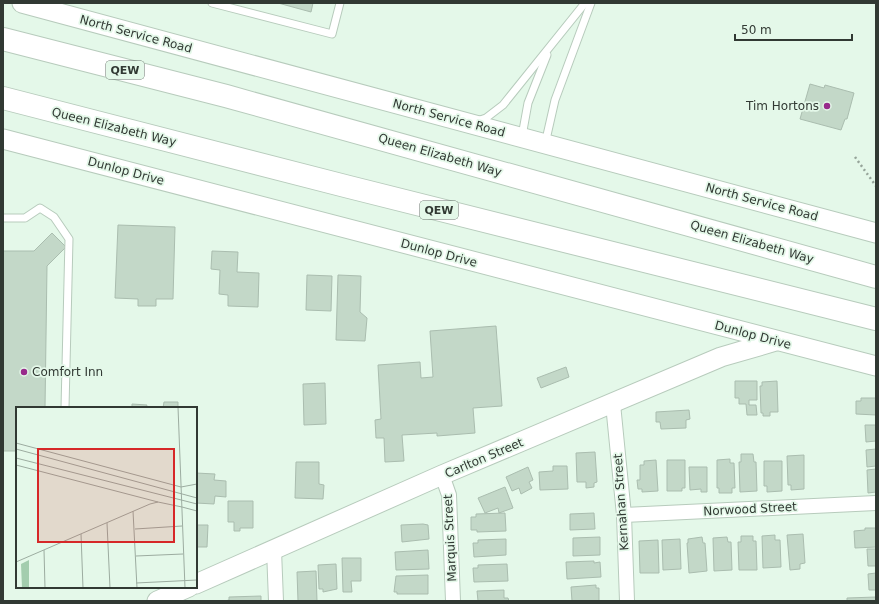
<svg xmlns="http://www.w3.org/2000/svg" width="879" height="604" font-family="'DejaVu Sans',sans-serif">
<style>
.building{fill:#c3d8c8;stroke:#aabdaf}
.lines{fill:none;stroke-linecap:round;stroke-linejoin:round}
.lane-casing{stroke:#b7cbbc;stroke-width:9}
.street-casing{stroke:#b7cbbc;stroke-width:16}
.secondary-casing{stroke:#b7cbbc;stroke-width:21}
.highway-casing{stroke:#b7cbbc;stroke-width:24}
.path{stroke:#95a499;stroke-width:2.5;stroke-dasharray:2 3;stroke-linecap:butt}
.lane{stroke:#fff;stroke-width:7}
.street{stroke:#fff;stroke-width:14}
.secondary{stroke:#fff;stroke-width:19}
.highway{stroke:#fff;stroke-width:22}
.poi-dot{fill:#982a8b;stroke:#e4f8e9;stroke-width:1.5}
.labels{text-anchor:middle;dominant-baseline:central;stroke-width:3.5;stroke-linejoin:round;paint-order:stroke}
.shield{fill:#e4f8e9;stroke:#67726a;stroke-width:1}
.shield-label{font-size:11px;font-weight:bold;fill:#313933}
.street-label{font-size:12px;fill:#313933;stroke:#e4f8e9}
.poi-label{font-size:12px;fill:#313933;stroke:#e4f8e9;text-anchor:end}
.inset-road{fill:none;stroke:#9caca0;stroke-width:1}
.view{fill:#d62828;fill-opacity:0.15;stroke:#d62828;stroke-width:2}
.inset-edge{fill:none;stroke:#313933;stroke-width:2}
</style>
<rect width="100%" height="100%" fill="#e4f8e9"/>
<g class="building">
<polygon points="278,3 313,3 311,12"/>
<polygon points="810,84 824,88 825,85 854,93 847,119 845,119 841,130 800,119"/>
<polygon points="118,225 175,227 173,299 156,299 156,306 138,306 138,299 115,298"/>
<polygon points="52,233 66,247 47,266 45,408 17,408 17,451 3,451 3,251 34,251"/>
<polygon points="212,251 238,252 237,272 259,273 258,307 228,306 228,295 219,294 220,270 211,269"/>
<polygon points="307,275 332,276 331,311 306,310"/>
<polygon points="338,275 361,276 360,312 367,318 365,341 336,340"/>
<polygon points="496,326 502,406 473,408 475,433 437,436 437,433 402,435 404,461 385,462 384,438 376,438 375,420 381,419 378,365 420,362 421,378 433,377 430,331"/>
<polygon points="566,367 569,377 541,388 537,378"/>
<polygon points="735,381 757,381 757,400 749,400 749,405 756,405 757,415 747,415 746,404 739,404 739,398 735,398"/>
<polygon points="777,381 778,412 770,412 770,416 763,416 763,413 761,413 760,386 762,386 762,382"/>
<polygon points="325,383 326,424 304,425 303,384"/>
<polygon points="861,398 876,398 876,415 856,414 856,401 861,401"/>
<polygon points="164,402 178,402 178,408 163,408"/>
<polygon points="132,404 147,405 146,408 132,408"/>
<polygon points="689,410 690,419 686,420 686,428 661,429 660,422 656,422 656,412"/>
<polygon points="865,425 876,425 876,441 866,442"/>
<polygon points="876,449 876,466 867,467 866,450"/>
<polygon points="595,452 597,482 594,483 594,487 586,488 586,482 577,482 576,453"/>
<polygon points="741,454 753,454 754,462 756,462 757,491 740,492 739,462 741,462"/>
<polygon points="804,455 804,489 791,490 791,485 788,485 787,456"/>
<polygon points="730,459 730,463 734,463 735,488 732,488 732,493 719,493 719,488 717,488 717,460"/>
<polygon points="656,460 658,491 642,492 642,489 638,489 637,480 640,480 640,465 644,465 644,461"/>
<polygon points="667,460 685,460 685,488 682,488 682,491 667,491"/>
<polygon points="764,461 782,461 782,491 767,492 767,486 764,486"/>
<polygon points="296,462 319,462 319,484 324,485 323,499 295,498"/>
<polygon points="553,466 567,466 568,489 540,490 539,472 553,471"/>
<polygon points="528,467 533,480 529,482 532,488 521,494 519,488 512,491 506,477"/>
<polygon points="689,467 707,467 707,492 701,492 701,489 690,490"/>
<polygon points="876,469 876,492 868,493 867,470"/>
<polygon points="196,473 215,474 214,480 226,481 226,497 215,496 214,504 196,503"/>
<polygon points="505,487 513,508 499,513 498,508 485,513 478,498"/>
<polygon points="228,501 253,501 253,528 240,528 240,531 234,531 234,522 228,522"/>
<polygon points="505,513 506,531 477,532 477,530 471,530 471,517 476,517 476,514"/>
<polygon points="594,513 595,529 570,530 570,514"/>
<polygon points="423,524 428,525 429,539 402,542 401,525"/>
<polygon points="196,525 208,525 207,547 196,547"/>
<polygon points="865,528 876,528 876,547 855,548 854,531 865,530"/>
<polygon points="803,534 805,563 800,564 800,569 790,570 787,535"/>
<polygon points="775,535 775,540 780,540 781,567 763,568 762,536"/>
<polygon points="741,536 753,536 753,541 756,541 757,570 739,570 738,542 741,542"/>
<polygon points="600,537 600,555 573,556 573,538"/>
<polygon points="702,537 703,543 705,543 707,571 689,573 687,543 688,543 688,539"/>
<polygon points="727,537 728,542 731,542 732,570 714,571 713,538"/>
<polygon points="506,539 506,555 474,557 473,543 478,543 478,540"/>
<polygon points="680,539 681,569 663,570 662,540"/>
<polygon points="658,540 659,573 640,573 639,541"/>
<polygon points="867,549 876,549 876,566 868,566"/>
<polygon points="428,550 429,569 396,570 395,552"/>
<polygon points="342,558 361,558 361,581 351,581 352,592 343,592"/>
<polygon points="594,561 594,563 600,562 601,577 567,579 566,562"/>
<polygon points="336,564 337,589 323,592 323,589 319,589 318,565"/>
<polygon points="507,564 508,581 474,582 473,568 478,568 478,565"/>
<polygon points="316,571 317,601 298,601 297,572"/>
<polygon points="876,573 876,590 869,590 868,574"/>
<polygon points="428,575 428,594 397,594 397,592 394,592 396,576"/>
<polygon points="596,585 596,588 599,588 599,601 572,601 571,587"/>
<polygon points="504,590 504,598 508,598 509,601 478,601 477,591"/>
<polygon points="261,596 261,601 225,601 229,600 229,597"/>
<polygon points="876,597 876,601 847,601 847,598"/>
</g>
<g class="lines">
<g class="lane-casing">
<g id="lane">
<polyline points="212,3 332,34 340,3"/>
<polyline points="477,121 486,118 503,105 585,3"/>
<polyline points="522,136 528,103 547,55"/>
<polyline points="545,144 555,100 591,3"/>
<polyline points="3,218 25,218 40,208 54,217 69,239 65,408"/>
</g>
</g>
<g class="street-casing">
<g id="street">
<polyline points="613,404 624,515 627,601"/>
<polyline points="442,475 449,495 453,601"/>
<polyline points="624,515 876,503"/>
<polyline points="274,550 276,601"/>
</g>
</g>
<g class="secondary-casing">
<g id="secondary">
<polyline points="22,3 876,233"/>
<polyline points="3,139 876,366"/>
<polyline points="196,584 442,475 721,357 776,341"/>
<polyline points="157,601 189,587"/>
</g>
</g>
<g class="highway-casing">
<g id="highway">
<polyline points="3,39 226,96 876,277"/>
<polyline points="3,98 349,187 876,319"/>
</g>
</g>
<polyline class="path" points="855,157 876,186"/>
<use href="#lane" class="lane"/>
<use href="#street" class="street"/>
<use href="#secondary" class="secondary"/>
<use href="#highway" class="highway"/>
</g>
<g class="poi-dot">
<circle cx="827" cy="106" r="4"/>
<circle cx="24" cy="372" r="4"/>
</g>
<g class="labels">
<g class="shield">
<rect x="106" y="61" width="38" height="18" rx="3"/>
<rect x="420" y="201" width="38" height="18" rx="3"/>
</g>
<g class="shield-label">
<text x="125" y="70">QEW</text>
<text x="439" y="210">QEW</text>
</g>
<g class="street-label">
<text transform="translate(136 34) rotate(15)">North Service Road</text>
<text transform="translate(449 118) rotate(15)">North Service Road</text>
<text transform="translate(114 127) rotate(14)">Queen Elizabeth Way</text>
<text transform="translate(440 155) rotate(16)">Queen Elizabeth Way</text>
<text transform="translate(126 171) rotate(15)">Dunlop Drive</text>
<text transform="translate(762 202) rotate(15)">North Service Road</text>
<text transform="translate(752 242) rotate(16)">Queen Elizabeth Way</text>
<text transform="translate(439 253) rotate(15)">Dunlop Drive</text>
<text transform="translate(753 335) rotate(15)">Dunlop Drive</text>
<text transform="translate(484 458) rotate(-23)">Carlton Street</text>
<text transform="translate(621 502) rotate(-94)">Kernahan Street</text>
<text transform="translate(750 509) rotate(-3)">Norwood Street</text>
<text transform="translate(450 538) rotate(-93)">Marquis Street</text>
</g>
<g class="poi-label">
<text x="819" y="106">Tim Hortons</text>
<text x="32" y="372" text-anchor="start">Comfort Inn</text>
</g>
</g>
<g transform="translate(16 407)">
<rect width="181" height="181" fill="#e4f8e9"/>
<path d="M13,153V181H6L5,157Z" fill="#a3cdae"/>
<path class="inset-road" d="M162,0L169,181M0,36L165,80M0,42L181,91M0,51L181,97M0,58L142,95M165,80L181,77M166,100L181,104M117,104L121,181M91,116L94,181M119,122L166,119M65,127L67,181M28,143L29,181M120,149L167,147M0,155L134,97L142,95L166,100M120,176L181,173"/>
<path class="view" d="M22,42H158V135H22Z"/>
<rect width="181" height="181" class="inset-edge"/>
</g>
<rect width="879" height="604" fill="none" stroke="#313933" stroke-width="8"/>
<path d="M735 34v6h117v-6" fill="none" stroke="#313933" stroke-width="2"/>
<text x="741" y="34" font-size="12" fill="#313933" stroke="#e4f8e9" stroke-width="3" paint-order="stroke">50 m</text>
</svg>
